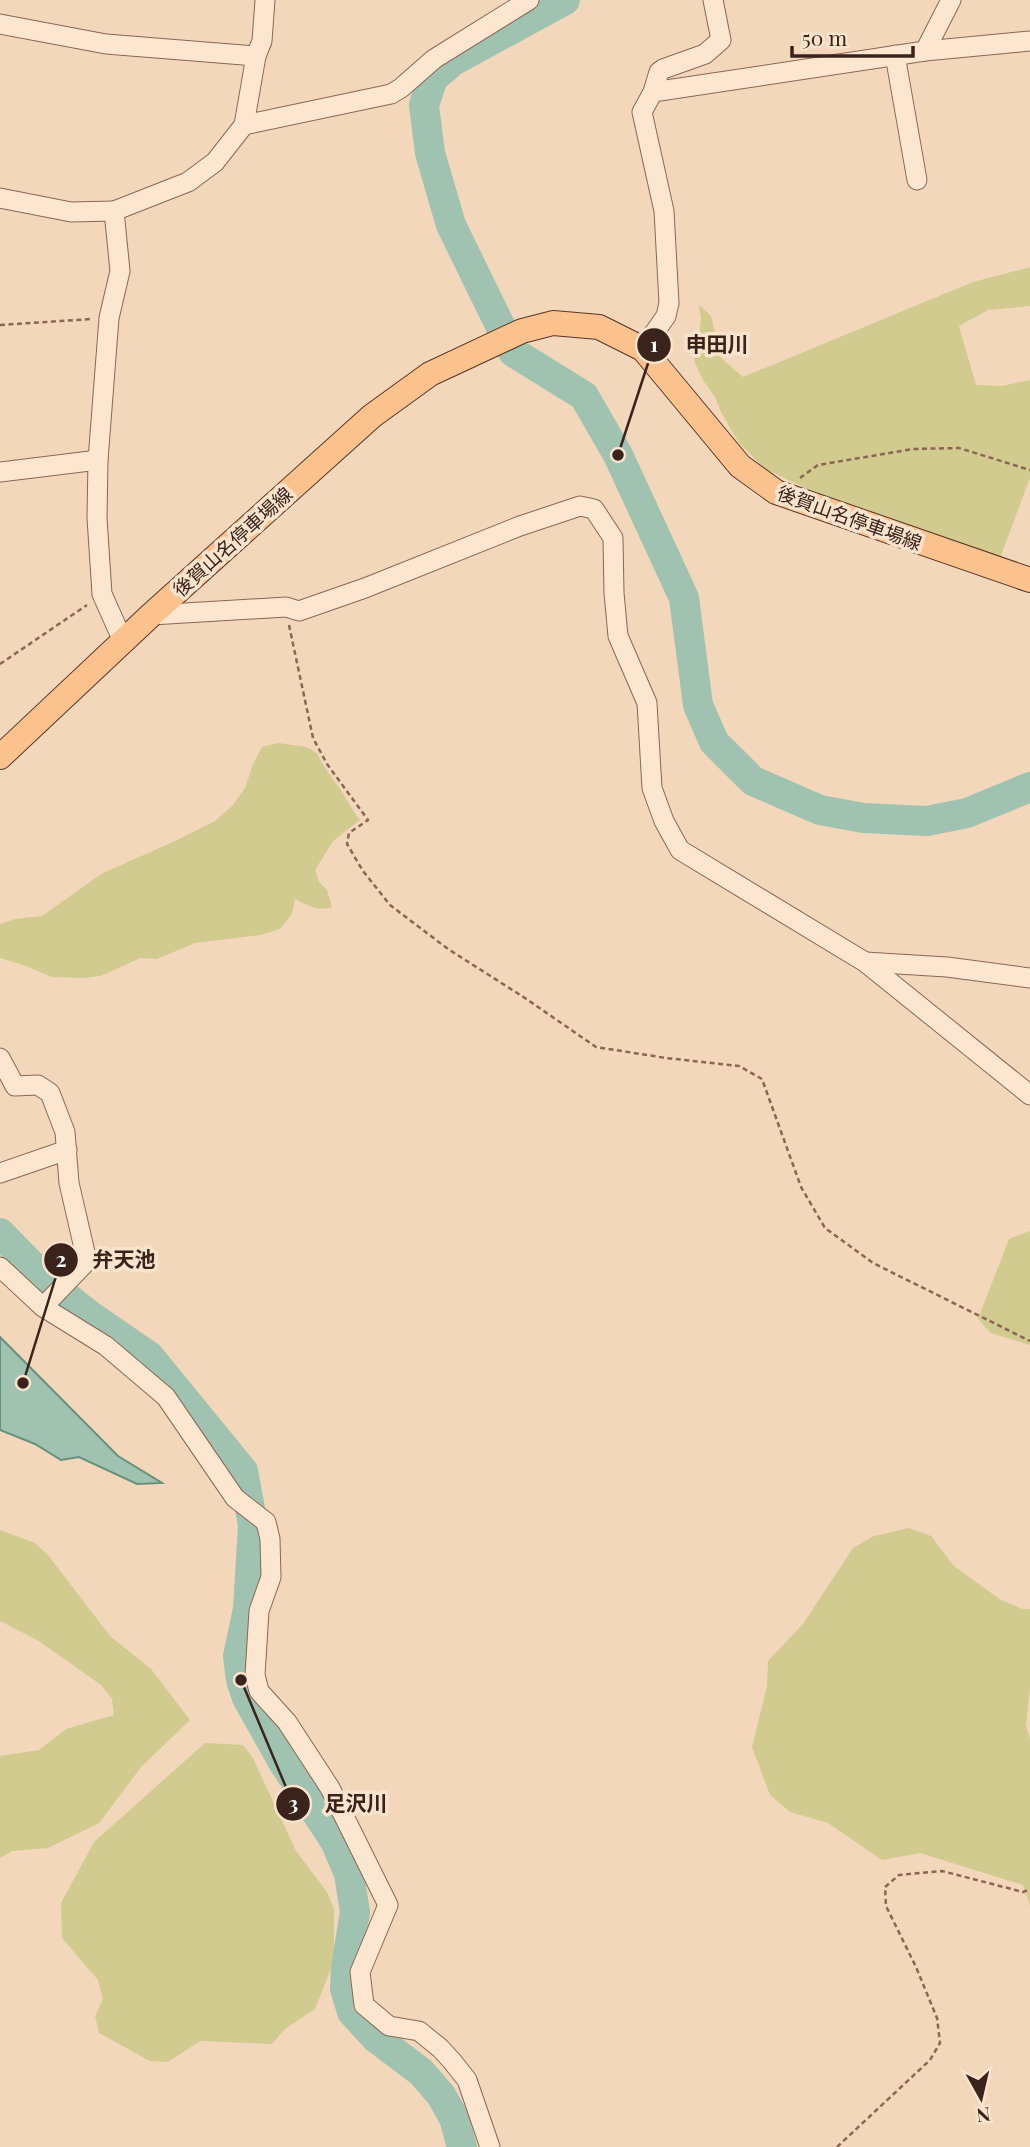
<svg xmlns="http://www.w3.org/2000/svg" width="1030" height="2147" font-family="'Playfair Display','Noto Sans JP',serif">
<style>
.green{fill:#d1cb8f}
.water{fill:#a0c3b1;stroke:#67917e;stroke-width:2}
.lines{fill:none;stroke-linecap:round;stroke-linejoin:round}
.river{stroke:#a0c3b1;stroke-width:30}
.minor-casing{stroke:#8b6653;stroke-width:21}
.major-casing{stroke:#583529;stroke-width:26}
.path{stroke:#8b6653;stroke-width:2.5;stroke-dasharray:5 3.5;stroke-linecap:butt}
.minor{stroke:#fce6cf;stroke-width:19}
.major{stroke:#fbc28e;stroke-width:24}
.labels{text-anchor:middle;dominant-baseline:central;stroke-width:7;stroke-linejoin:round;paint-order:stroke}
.street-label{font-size:19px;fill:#39231a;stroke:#f9e3cc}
.leader{fill:none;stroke:#39231a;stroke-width:2.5}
.callout-dot{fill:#39231a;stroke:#f9e3cc;stroke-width:2.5}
.mark-label{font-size:21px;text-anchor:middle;font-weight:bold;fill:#fff}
.callout-label{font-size:21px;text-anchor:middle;font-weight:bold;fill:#39231a;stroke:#f9e3cc;stroke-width:7;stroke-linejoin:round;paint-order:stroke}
</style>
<rect width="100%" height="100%" fill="#f2d7bb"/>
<g class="green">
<polygon points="1030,267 1030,306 988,310 959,326 976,385 1002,386 1030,380 1030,478 1000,558 827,498 765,469 739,443 721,412 715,397 703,380 694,361 697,352 708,349 699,337 701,319 699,305 711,316 722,359 743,377 973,282"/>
<path d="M278,743L306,747L317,753C323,766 330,775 338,786C346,797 351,809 360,820L333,841L315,870L319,882L327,890L332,907C319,912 306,905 295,899L292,914L280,929L260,935L195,943L157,959L140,958L101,976L83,978L52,977L23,965L0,958V924L15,919L42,916L101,874L175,841L215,821L233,805L245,788L253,764L262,747Z"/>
<polygon points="1030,1231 1030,1345 991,1333 978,1319 1009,1239"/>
<polygon points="909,1528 931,1536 954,1566 1001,1600 1023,1609 1030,1609 1030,1687 1026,1726 1030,1739 1030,1906 1023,1885 920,1853 882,1860 828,1823 790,1812 770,1795 752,1747 767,1686 768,1661 803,1624 853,1548 874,1536"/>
<polygon points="0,1530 35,1543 48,1555 110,1636 151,1669 190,1720 142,1766 99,1823 48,1848 12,1851 0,1858 0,1756 39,1750 66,1729 114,1715 112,1699 101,1685 39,1641 0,1621"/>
<polygon points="205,1743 243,1745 253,1758 296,1851 327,1892 334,1909 334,1961 315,2009 285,2029 272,2044 200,2041 168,2062 150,2061 99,2033 95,2016 103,1999 98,1980 62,1938 61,1903 94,1842"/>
</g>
<polygon class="water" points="0,1337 118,1456 162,1483 137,1484 79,1457 61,1460 35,1444 0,1430"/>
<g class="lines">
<g class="river">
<polyline points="565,0 453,61 433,78 424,105 430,153 451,225 513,352 584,396 618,455 684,598 698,705 714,742 753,781 820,810 863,818 927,821 967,813 1030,787"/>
<polyline points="0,1233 49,1283 88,1314 149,1356 243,1471 253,1525 248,1609 238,1656 241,1680 247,1698 283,1762 335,1841 349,1874 355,1912 346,1968 345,1989 352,2012 376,2038 421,2072 441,2095 454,2118 462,2147"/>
</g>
<g class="minor-casing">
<g id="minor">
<polyline points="0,24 106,44 256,56 244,125 215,162 188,182 114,211 120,271 109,318 98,460 97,518 102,594 123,641"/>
<polyline points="925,51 951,0"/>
<polyline points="895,55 917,180"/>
<polyline points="256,56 262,41 265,0"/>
<polyline points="653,92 659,72 663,69 705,54 721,40 713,0"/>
<polyline points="244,125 391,94 401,88 434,59 529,0"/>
<polyline points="0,198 71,212 114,211"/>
<polyline points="643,349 666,316 669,303 664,211 642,112 653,92 925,51 1030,41"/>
<polyline points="0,472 98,460"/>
<polyline points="151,615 286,607 299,611 365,588 520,526 580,506 594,509 613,538 614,593 618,636 647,703 652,788 664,821 680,850 865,962 1030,1095"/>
<polyline points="865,962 947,967 1030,978"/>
<polyline points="0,1058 15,1086 38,1085 50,1093 65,1132 69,1183 87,1261 43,1307"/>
<polyline points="0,1173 67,1150"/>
<polyline points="0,1267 43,1307 106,1346 166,1397 235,1498 266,1522 270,1539 271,1577 259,1611 255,1675 259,1691 287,1722 330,1788 388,1905 360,1972 364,2005 389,2026 419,2031 440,2048 452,2061 467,2080 490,2147"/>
</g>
</g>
<g class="major-casing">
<polyline id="major" points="0,757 151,615 372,416 430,374 522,331 553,323 599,327 643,349 740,466 776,492 1030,580"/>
</g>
<g class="path">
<polyline points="0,325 91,319"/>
<polyline points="800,478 818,465 913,449 959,448 1030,470"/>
<polyline points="289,625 313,738 327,764 368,820 349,833 347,844 363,871 390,905 448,949 525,998 596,1047 666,1058 739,1066 762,1079 801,1187 825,1228 873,1263 1030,1341"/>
<polyline points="0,664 87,605"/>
<polyline points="837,2147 930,2060 940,2043 937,2018 916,1967 886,1906 885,1887 899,1875 942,1871 1023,1892 1030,1889"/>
</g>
<use href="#minor" class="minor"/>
<use href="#major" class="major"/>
</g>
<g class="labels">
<g class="street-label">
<text transform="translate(850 517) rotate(20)">後賀山名停車場線</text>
<text transform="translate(232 541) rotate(-42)">後賀山名停車場線</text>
</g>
</g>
<path class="leader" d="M618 455L654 345M23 1383L61 1260M241 1680L293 1804"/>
<g class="callout-dot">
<circle cx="618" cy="455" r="7"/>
<circle cx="23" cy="1383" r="7"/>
<circle cx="241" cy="1680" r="7"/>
<circle cx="654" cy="345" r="18"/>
<circle cx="61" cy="1260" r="18"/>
<circle cx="293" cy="1804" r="18"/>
</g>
<g class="mark-label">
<text x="654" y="352">1</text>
<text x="61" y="1267">2</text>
<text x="293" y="1811">3</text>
</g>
<g class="callout-label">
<text x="717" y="352">申田川</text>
<text x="124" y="1267">弁天池</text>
<text x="356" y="1811">足沢川</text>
</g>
<g transform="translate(981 2098) rotate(172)" stroke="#f9e3cc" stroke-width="5" paint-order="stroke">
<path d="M0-5L12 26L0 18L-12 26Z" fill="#39231a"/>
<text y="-10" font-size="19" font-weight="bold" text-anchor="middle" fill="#39231a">N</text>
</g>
<path d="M792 46v10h121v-10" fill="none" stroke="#39231a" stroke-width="3.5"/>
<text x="802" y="46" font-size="21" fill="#39231a" stroke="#f9e3cc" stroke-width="5" paint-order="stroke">50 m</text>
</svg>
